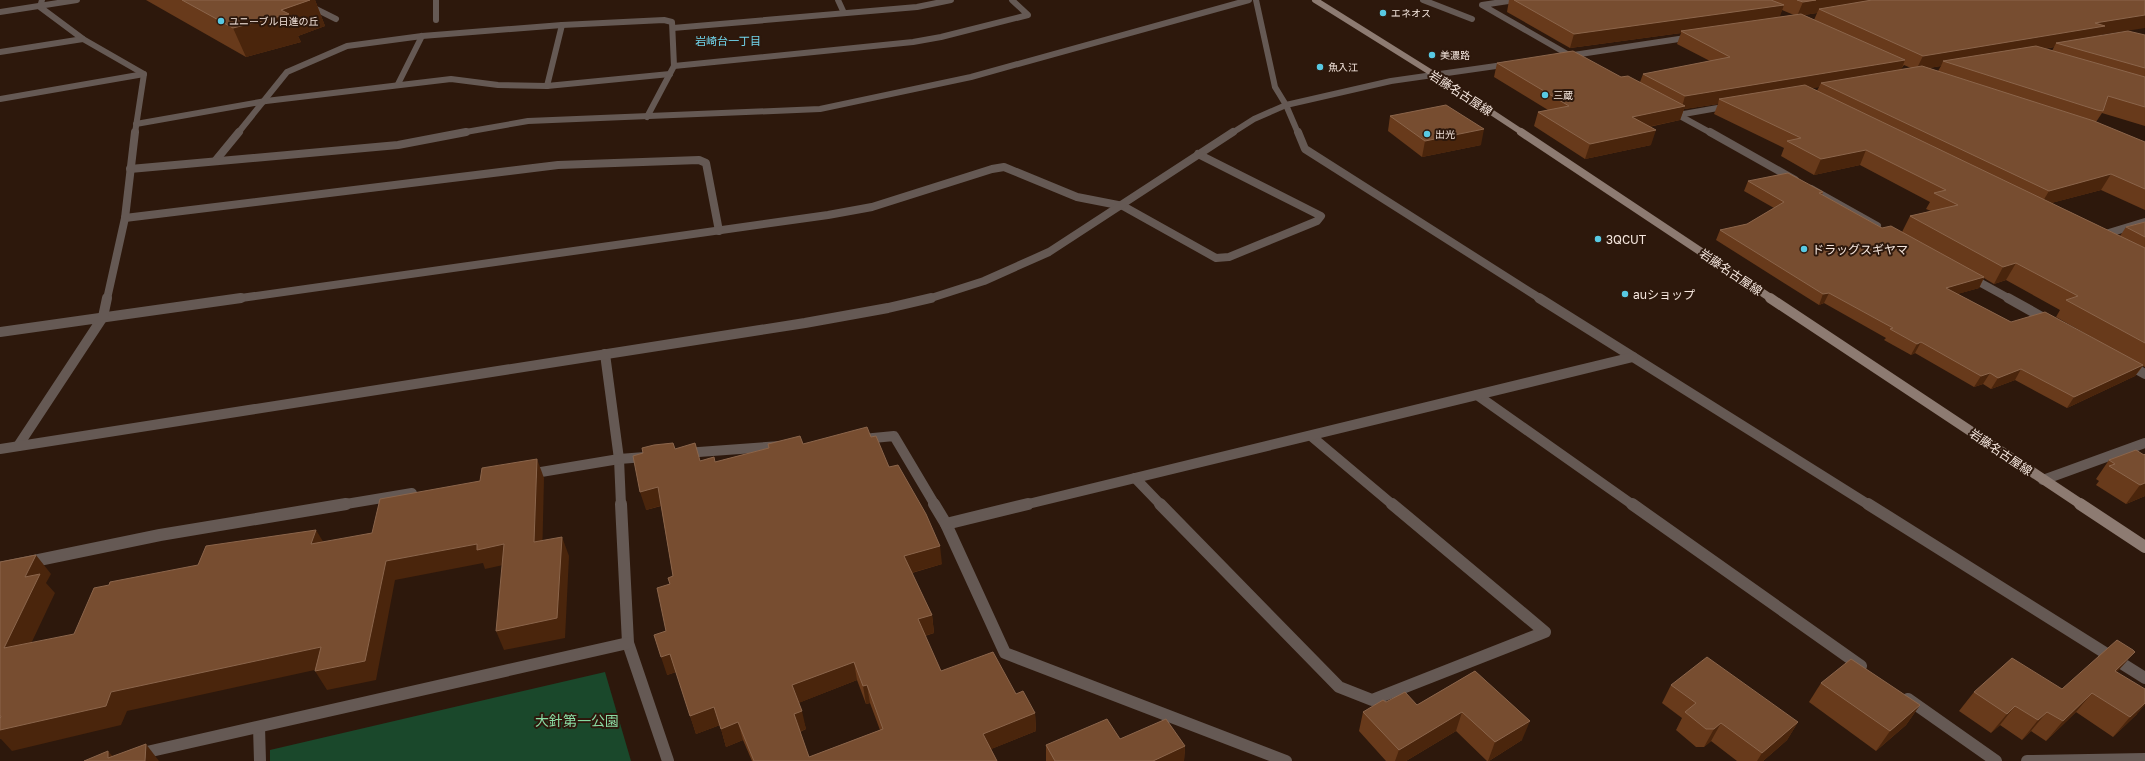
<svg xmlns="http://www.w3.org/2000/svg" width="2145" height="761" font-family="'Golos Text','Noto Sans JP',sans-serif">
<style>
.green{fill:#1a482b}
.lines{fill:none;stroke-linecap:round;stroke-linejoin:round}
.minor-far3{stroke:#655954;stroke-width:6}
.minor-far2{stroke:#655954;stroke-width:8}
.minor-far1{stroke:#655954;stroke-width:10}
.minor{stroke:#655954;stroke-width:12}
.tertiary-far2{stroke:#655954;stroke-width:6}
.tertiary-far1{stroke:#655954;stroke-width:8}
.tertiary{stroke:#655954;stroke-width:10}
.secondary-far3{stroke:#8d7b72;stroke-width:6}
.secondary-far2{stroke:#8d7b72;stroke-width:8}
.secondary-far1{stroke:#8d7b72;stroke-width:10}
.secondary{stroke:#8d7b72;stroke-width:12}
.wall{fill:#683a1b;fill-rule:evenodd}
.shaded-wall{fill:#4a250c}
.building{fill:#774d30;stroke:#8b654b;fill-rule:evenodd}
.poi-dot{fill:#58c9e3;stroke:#2d180c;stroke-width:1.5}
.labels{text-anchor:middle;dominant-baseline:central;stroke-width:4;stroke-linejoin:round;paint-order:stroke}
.far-poi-label{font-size:10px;fill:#f6e7df;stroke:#2d180c;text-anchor:start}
.far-neighbourhood-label{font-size:11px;fill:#71d6ee;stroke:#2d180c}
.street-label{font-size:12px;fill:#f6e7df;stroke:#2d180c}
.poi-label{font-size:12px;fill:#f6e7df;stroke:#2d180c;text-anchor:start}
.near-park-label{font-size:14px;fill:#8adba3;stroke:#2d180c}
</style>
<rect width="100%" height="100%" fill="#2d180c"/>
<polygon class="green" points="605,672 631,761 270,761 270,750"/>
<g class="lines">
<g class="minor-far3">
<polyline points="42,0 40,7 83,39 144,74 135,133"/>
<polyline points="298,0 336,19"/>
<polyline points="436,0 436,20"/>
<polyline points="838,0 844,13"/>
<polyline points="1256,0 1275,87 1286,105 1298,133"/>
<polyline points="1423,0 1472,19"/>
<polyline points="1515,0 1482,5 1576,59"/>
<polyline points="0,12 77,0"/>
<polyline points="673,28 917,7 951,0"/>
<polyline points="0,52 83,39"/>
<polyline points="674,66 913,42 941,37 1028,15 1012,0"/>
<polyline points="398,84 422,36"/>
<polyline points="547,86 562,25"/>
<polyline points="0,99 144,74"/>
<polyline points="1671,111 1711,133"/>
<polyline points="1678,115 1729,106"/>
<polyline points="136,124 266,101 451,79 498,85 547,86 670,74"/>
<polyline points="238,133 287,72 347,46 422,36 562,25 664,20 672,22 674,66 647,117"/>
<polyline points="460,133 528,121 820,109 971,77 1249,0"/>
</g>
<g class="minor-far2">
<polyline points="1298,132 1305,149 1541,299"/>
<polyline points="1710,132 1795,180"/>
<polyline points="216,160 239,132"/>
<polyline points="130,169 398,145 466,132"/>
<polyline points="1811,189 1877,226"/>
<polyline points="125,218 558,165 699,160 706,163 719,231"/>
<polyline points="2099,236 2145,222"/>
<polyline points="1970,277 2010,299"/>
<polyline points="107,299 125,218 135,132"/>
<polyline points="234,299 828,215 872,207 992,169 1004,167 1077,197 1123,206 1216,258 1229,257 1317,221 1321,216 1198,154"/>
</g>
<g class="minor-far1">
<polyline points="1539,298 1869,505"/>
<polyline points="2008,298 2049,321"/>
<polyline points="0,332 241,298"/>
<polyline points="605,354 619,459 621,505"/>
<polyline points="2127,364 2145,374"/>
<polyline points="1477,395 1633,505"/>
<polyline points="1311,436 1393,505"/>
<polyline points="863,439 894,436 935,505"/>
<polyline points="18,446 103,317 107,298"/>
<polyline points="685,453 781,446"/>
<polyline points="529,474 619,459 645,457"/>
<polyline points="1135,478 1161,505"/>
<polyline points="2043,480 2145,443"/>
<polyline points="340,505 412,493"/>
<polyline points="1024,505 1633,357"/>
</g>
<g class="minor">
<polyline points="621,504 628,643 668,761"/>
<polyline points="934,504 946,524 1005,653 1286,761"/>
<polyline points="1160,504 1339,687 1372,700 1545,632 1392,504"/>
<polyline points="1632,504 1861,666"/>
<polyline points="1868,504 2145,678"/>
<polyline points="946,524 1028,504"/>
<polyline points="0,568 160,535 346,504"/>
<polyline points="1908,699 1996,761"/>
<polyline points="259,727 260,761"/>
<polyline points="138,754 628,643"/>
<polyline points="2027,761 2145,759"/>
</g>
<g class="tertiary-far2">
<polyline points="1567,56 1692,37"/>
<polyline points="1232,133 1254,119 1286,105 1391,81 1510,64"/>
</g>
<polyline class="tertiary-far1" points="928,299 984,281 1049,252 1233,132"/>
<polyline class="tertiary" points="0,449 805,323 888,308 931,298"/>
<polyline class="secondary-far3" points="1315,0 1435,75 1523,133"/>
<polyline class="secondary-far2" points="1521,132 1772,299"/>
<polyline class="secondary-far1" points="1770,298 2082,505"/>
<polyline class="secondary" points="2080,504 2145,547"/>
</g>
<g class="wall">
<polygon points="146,0 315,0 325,26 298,36 301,42 246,57"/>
<path d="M1509,0H2145L2100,36L2145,35V126L2102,113L2096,122L2145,142V210L2101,190L2051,203L2120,236L2126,227L2145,222V367L2143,366L2135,376L2067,408L2015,380L1991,389L1983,384L1974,387L1915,353L1911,355L1884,340L1886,338L1824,303L1819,305L1716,240L1720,230L1747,224L1774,208L1744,191L1748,181L1823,192L1822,195L1882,228L1902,232L1910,216L1931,211L1926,209L1930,202L1860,165L1814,175L1781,156L1784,148L1714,114L1718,104L1684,109L1680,120L1649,127L1651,145L1585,159L1534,126L1538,112L1548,110L1494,77L1497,63L1621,77L1640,82L1643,74L1710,61L1677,44L1681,33L1570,48L1507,12ZM1782,10L1794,15L1779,17ZM1817,13L1814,20L1804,15ZM2054,47L2052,51L2045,49ZM1904,65L1911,68L1901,69ZM1941,66L1938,71L1929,68ZM1819,87L1817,91L1810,88ZM1984,278L1994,284L2006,280L2060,310L2056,317L2100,342L2011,322L1957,294L1979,288Z"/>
<polygon points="1390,116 1481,145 1422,157 1388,131"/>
<path d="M871,437L889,467L942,564L912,573L932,615L934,633L925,636L941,671L1016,694L1035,713L1036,731L991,749L997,761H752L743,740L726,747L720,725L696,734L676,672L667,675L666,631L670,584L673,576L661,506L646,510L675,449L700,461L715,462L769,448L768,444H803ZM857,680L866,704L870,703L880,730L809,757L800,732L806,729L798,703Z"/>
<polygon points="2145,454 2145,496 2126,504 2096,485 2099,481 2096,479 2109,460"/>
<polygon points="1475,671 1522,740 1489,761 1487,761 1456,731 1406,761 1386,761 1359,731 1363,712 1386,702 1417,705"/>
<polygon points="2117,672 2137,714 2113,737 2076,712 2046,741 2031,731 2022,740 2000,725 1991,733 1959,711 1974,692 2062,689"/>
<polygon points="1821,683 1920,705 1906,725 1876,751 1809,702"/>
<polygon points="1671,685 1798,722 1787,740 1763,761 1737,761 1711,741 1704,747 1696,747 1676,730 1682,718 1662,703"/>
<polygon points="1120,739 1185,746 1184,761 1046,761 1046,745"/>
</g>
<g class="shaded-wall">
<polygon points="310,0 315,0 325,26 298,36 301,42 246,57 233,28"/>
<polygon points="1816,0 1895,0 1819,9 1817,13 1797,16 1803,2"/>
<polygon points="1784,5 1779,19 1681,31 1681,33 1570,48 1574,34"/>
<polygon points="2145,15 2145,28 2100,35 2097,40 2056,43 2054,47 1953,64 1943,61 1941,66 1916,70 1923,56 2095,23"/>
<polygon points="1905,60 1900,73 1821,83 1819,87 1726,102 1719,99 1718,104 1684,109 1680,120 1628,131 1632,117 1682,107 1685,96"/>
<polygon points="1484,129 1481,145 1422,157 1425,141"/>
<polygon points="1656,130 1651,145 1585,159 1590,144"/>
<polygon points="1866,150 1860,165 1814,175 1821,159"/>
<polygon points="2111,174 2101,190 2040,206 2049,191"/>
<polygon points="2016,263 2006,280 1994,284 2003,267"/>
<polygon points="1984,277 1979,288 1940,299 1946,288"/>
<polygon points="1829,293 1824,303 1819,305 1823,294"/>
<polygon points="1921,342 1915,353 1911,355 1917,344"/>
<polygon points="2143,365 2135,376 2067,408 2074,397"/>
<polygon points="2021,369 2015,380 1991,389 1998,378"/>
<polygon points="1990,373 1983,384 1974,387 1981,376"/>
<polygon points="537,459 544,478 542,562 534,542"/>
<polygon points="2145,483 2145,496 2126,504 2140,485"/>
<polygon points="658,487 663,505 646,510 640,492"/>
<polygon points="316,530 327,548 311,544"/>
<polygon points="562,537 569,556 565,638 504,650 496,631"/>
<polygon points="477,544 504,544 512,563 485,569 483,563 395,580 376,680 327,690 315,671 386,561"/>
<polygon points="940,546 942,564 907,574 904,556"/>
<polygon points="36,555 51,574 46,583 55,593 20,667 4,648 25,577"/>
<polygon points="932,615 934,633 920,637 918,619"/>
<polygon points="321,647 333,666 127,711 121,725 12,751 1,739 0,739 0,716 111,692"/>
<polygon points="2135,652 2118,671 2099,690 2115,671"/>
<polygon points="670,654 676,672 667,675 661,657"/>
<polygon points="854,662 857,680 796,704 792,685"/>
<polygon points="867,685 870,703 866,704 863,686"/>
<polygon points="2092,693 2076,712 2046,741 2063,721"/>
<polygon points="2145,703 2145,705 2137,714 2113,737 2130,717"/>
<polygon points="1920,705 1906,725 1876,751 1890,731"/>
<polygon points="2015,706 2000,725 1991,733 2007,714"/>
<polygon points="714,707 720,725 696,734 690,716"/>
<polygon points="802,711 806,729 798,732 794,714"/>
<polygon points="1462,712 1456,731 1406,761 1395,761 1399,750"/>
<polygon points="2047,712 2031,731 2022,740 2038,720"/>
<polygon points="1035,713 1036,731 984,752 983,734"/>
<polygon points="1530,721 1522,740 1489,761 1488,761 1495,742"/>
<polygon points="738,722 743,740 726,747 721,729"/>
<polygon points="1798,722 1787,740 1763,761 1757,761 1762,753"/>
<polygon points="1721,723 1711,741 1704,747 1714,729"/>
<polygon points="146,744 159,761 145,761"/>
<polygon points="1185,746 1184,761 1153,761"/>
<polygon points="108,751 117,761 108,758"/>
</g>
<g class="building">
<polygon points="182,0 310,0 281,10 289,14 233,28"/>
<polygon points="1514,0 1771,0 1784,5 1574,34"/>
<polygon points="1797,0 1816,0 1803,2"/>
<polygon points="1872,0 2145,0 2145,15 2095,23 2105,26 1923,56 1819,9"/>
<polygon points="1801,14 1905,60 1685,96 1643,74 1730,57 1681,31"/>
<polygon points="2128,31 2145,35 2145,68 2056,43"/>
<polygon points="2036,46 2145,77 2145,107 2108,96 2103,111 2097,110 1943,61"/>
<polygon points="1573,51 1621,77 1628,76 1685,106 1632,117 1656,130 1590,144 1538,112 1569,106 1497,63"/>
<polygon points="1922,66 2094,121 2145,142 2145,189 2111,174 2049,191 1821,83"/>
<polygon points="1805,85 2145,248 2145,343 2066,300 2078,296 2016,263 2003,267 1910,216 1958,205 1934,193 1946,190 1866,150 1821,159 1787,141 1801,138 1719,99"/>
<polygon points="1446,105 1484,129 1425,141 1390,116"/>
<polygon points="1788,173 1823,192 1819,193 1882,228 1891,226 1984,277 1946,288 2011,322 2045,312 2143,365 2074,397 2021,369 1998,378 1990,373 1981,376 1921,342 1917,344 1890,329 1893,328 1829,293 1823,294 1720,230 1747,224 1784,202 1748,181"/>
<polygon points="2145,222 2145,237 2126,227"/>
<path d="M867,427L871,437L876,436L889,467L898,465L926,514L940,546L904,556L932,615L918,619L941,671L993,652L1016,694L1023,691L1035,713L983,734L997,761H754L738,722L721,729L714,707L690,716L670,654L661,657L654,635L666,631L657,588L670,584L668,578L673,576L658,487L640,492L633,456L643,453L642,448L654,445L673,443L675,449L695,443L700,461L714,457L715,462L769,448L768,444L800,436L803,444ZM854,662L863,686L867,685L883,729L809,757L794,714L802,711L792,685Z"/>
<polygon points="2136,450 2144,455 2145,454 2145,483 2140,485 2109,466 2115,464 2109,460"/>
<polygon points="537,459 534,542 562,537 557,618 496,631 504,544 477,550 477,544 386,561 365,661 315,671 321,647 111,692 106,706 0,730 0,719 1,716 0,716 0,562 36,555 25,577 40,574 4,648 74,634 94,588 109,585 110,582 198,565 206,546 316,530 311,544 372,533 380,499 480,481 482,468"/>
<polygon points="2117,640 2133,650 2135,652 2115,671 2145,689 2145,703 2130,717 2092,693 2063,721 2047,712 2038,720 2015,706 2007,714 1974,692 2012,658 2062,689"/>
<polygon points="1707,657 1798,722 1762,753 1721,723 1714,729 1706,729 1685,712 1696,703 1671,685"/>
<polygon points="1851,659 1920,705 1890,731 1821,683"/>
<polygon points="1475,671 1530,721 1495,742 1462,712 1399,750 1363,712 1383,700 1386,702 1405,692 1417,705"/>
<polygon points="1107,719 1120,739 1166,719 1185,746 1153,761 1055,761 1046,745"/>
<polygon points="146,744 145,761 84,761 108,751 108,758"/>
</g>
<g class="poi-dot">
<circle cx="1383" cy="13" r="4"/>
<circle cx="221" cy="21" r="4"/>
<circle cx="1432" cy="55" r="4"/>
<circle cx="1320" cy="67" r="4"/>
<circle cx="1545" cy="95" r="4"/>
<circle cx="1427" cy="134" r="4"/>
<circle cx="1598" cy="239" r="4"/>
<circle cx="1804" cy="249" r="4"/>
<circle cx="1625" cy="294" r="4"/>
</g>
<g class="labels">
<g class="far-poi-label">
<text x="1391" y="13">エネオス</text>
<text x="229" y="21">ユニーブル日進の丘</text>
<text x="1440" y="55">美濃路</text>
<text x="1328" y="67">魚入江</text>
<text x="1553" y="95">三蔵</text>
<text x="1435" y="134">出光</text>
</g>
<g class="far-neighbourhood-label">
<text x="728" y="40">岩崎台一丁目</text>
</g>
<g class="street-label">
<text transform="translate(1461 93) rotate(33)">岩藤名古屋線</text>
<text transform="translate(1731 272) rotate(34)">岩藤名古屋線</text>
<text transform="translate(2001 452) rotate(34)">岩藤名古屋線</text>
</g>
<g class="poi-label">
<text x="1606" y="239">3QCUT</text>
<text x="1812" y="249">ドラッグスギヤマ</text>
<text x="1633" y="294">auショップ</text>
</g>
<g class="near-park-label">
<text x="577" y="720">大針第一公園</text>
</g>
</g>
</svg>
